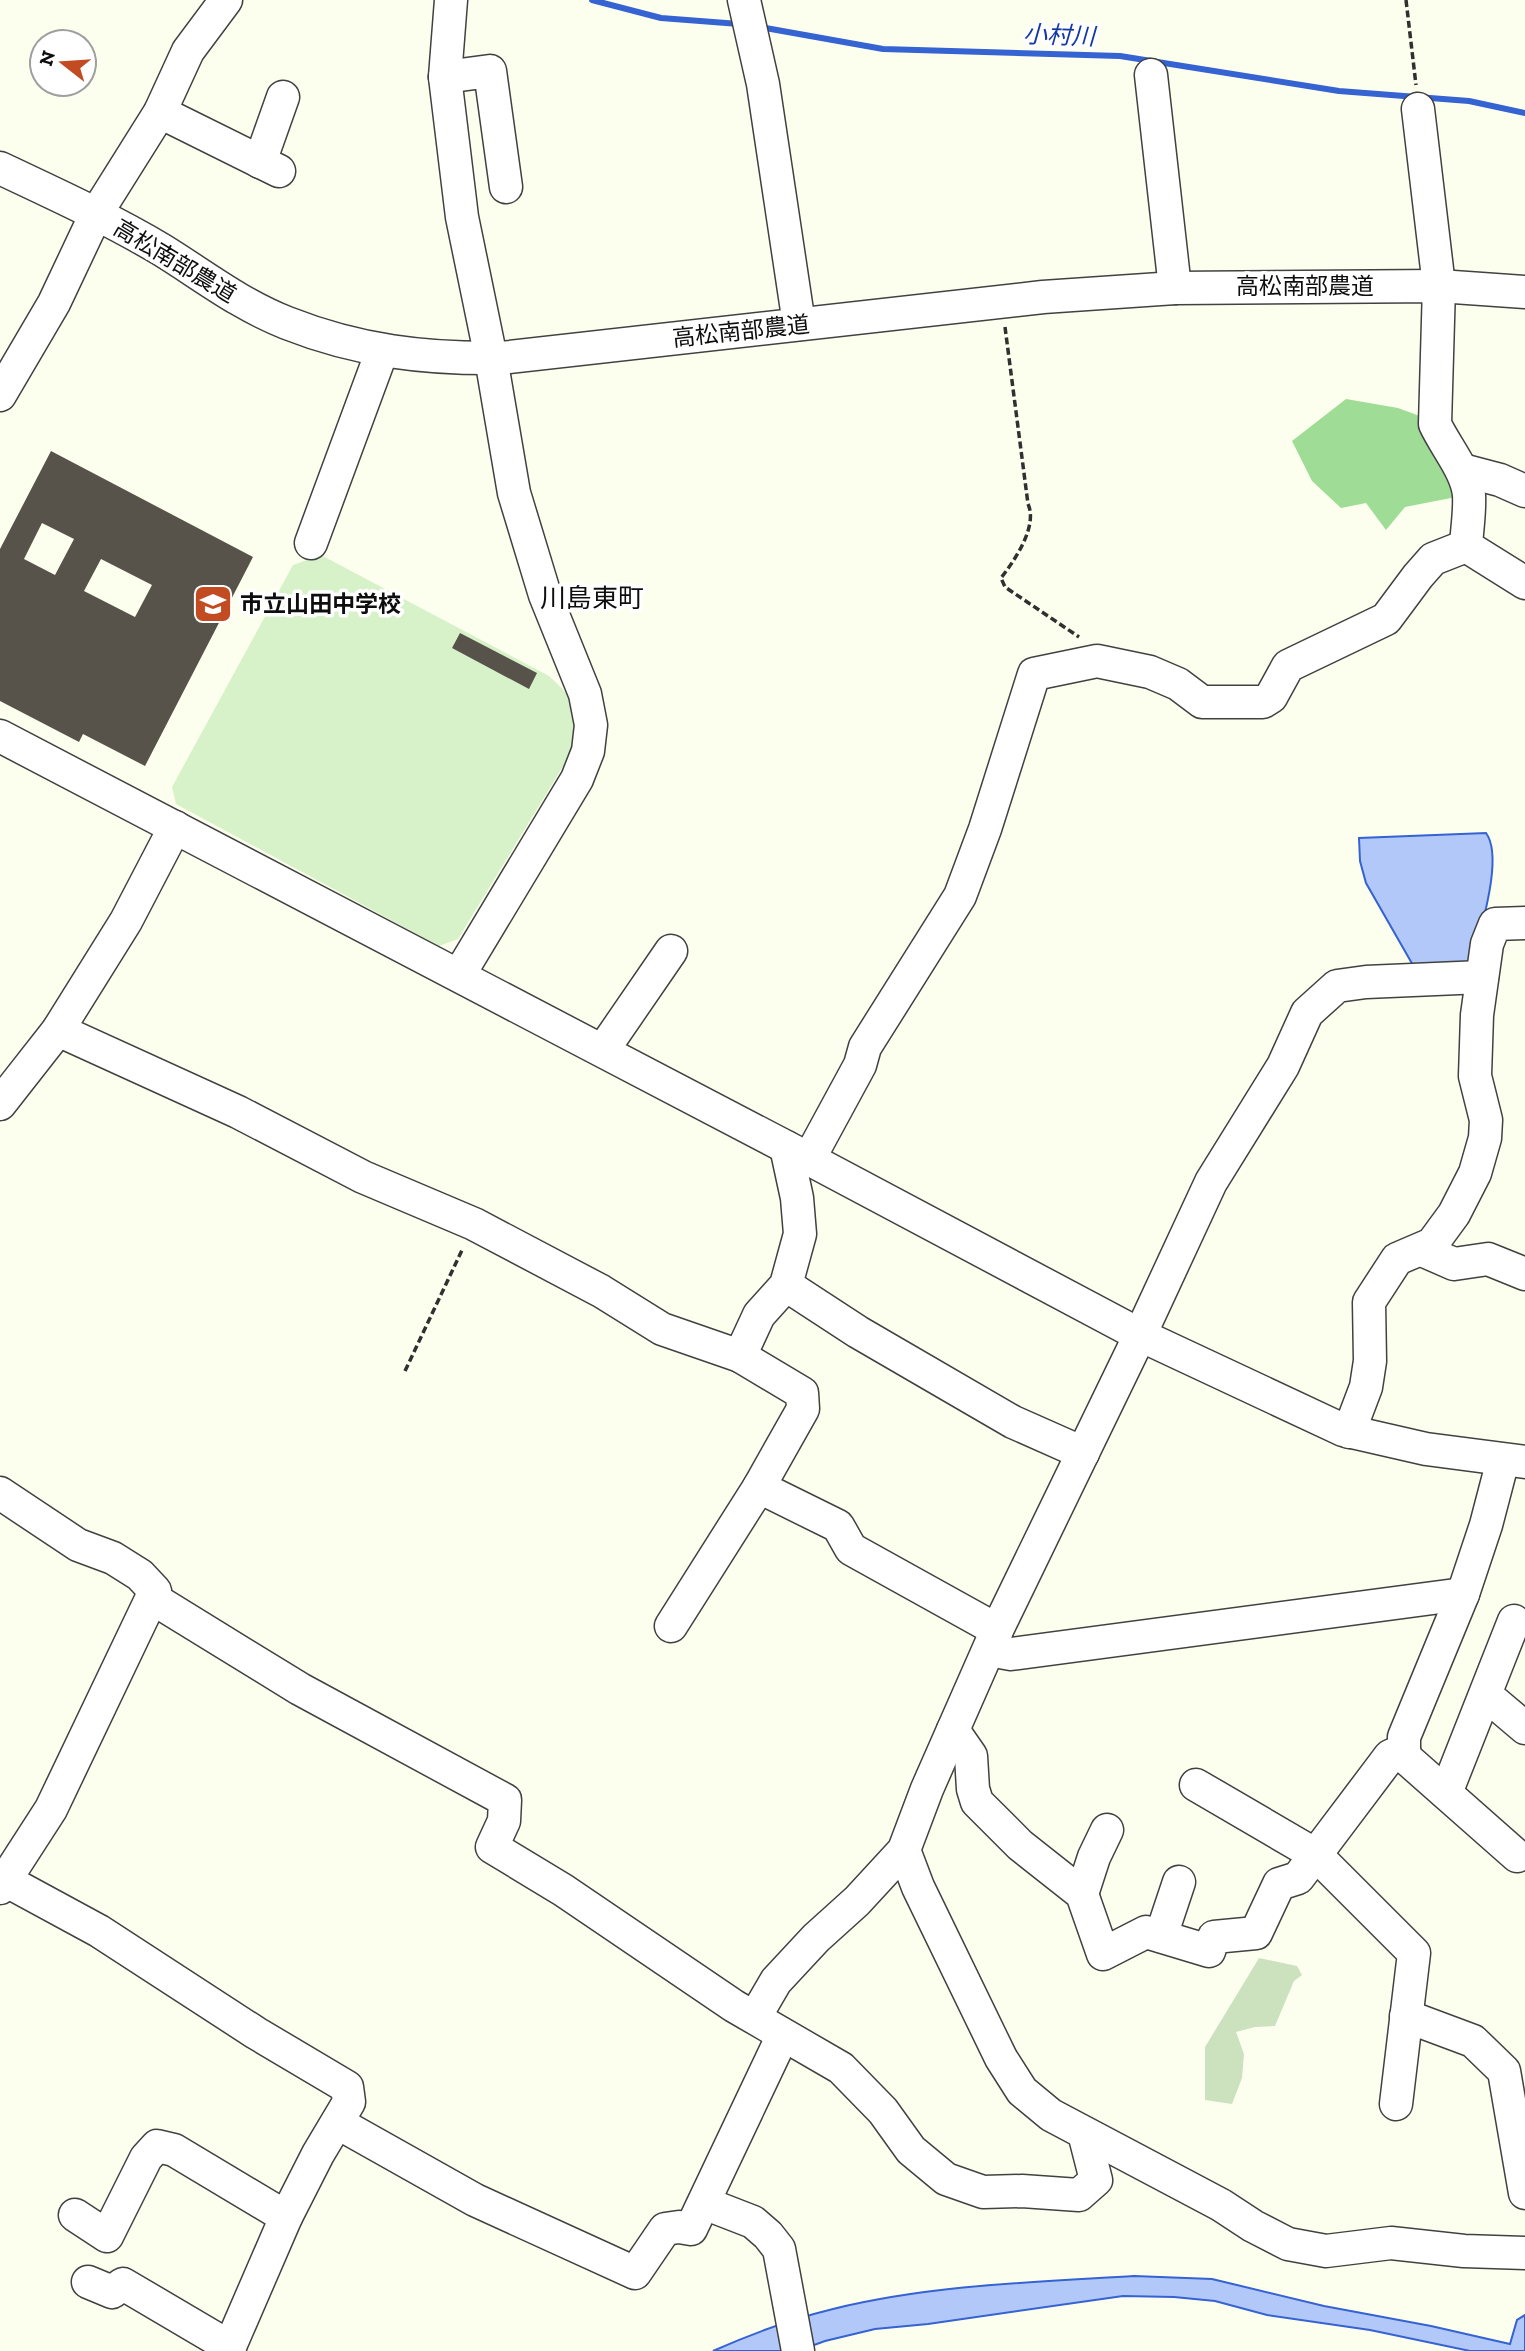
<svg xmlns="http://www.w3.org/2000/svg" width="1525" height="2351" font-family="'Zilla Slab','Noto Sans JP',serif">
<style>
.forest{fill:#9fdc95}
.cemetery{fill:#cce2bf}
.pitch{fill:#d7f2c9}
.water{fill:#b1c8f8;stroke:#3663d2;stroke-width:2}
.lines{fill:none;stroke-linecap:round;stroke-linejoin:round}
.stream{stroke:#3663d2;stroke-width:6}
.building{fill:#57534a;fill-rule:evenodd}
.minor-casing{stroke:#414141;stroke-width:35}
.path{stroke:#303030;stroke-width:3.5;stroke-dasharray:7 3.5;stroke-linecap:butt}
.minor{stroke:#fff;stroke-width:32}
.labels{text-anchor:middle;dominant-baseline:central;stroke-width:7;stroke-linejoin:round;paint-order:stroke}
.street-label{font-size:23px;fill:#0e0e0e;stroke:#fff}
.poi-label{font-size:23px;font-weight:bold;fill:#0e0e0e;stroke:#fff;text-anchor:start}
.water-label{font-size:24px;font-style:italic;fill:#1238a4;stroke:#fff}
.quarter-label{font-size:26px;fill:#0e0e0e;stroke:#fff}
</style>
<rect width="100%" height="100%" fill="#fdffee"/>
<polygon class="forest" points="1346,399 1398,408 1425,418 1435,451 1456,497 1405,507 1386,530 1366,503 1341,508 1312,481 1292,441"/>
<polygon class="cemetery" points="1259,1958 1297,1966 1302,1975 1294,1981 1275,2026 1255,2027 1236,2032 1244,2054 1242,2078 1232,2104 1205,2100 1205,2047"/>
<path class="pitch" d="M321,555L549,676C580,704 578,710 573,750L458,939L439,946L176,804L172,787L293,565Z"/>
<g class="water">
<path d="M1486,833C1504,857 1480,930 1474,958L1469,968L1414,967L1366,883L1360,861L1359,838Z"/>
<path d="M1134,2276L1212,2279L1324,2306L1431,2326L1510,2344L1517,2320L1525,2315V2351H1470L1370,2330L1267,2315L1215,2301L1174,2297L1123,2296L928,2324L875,2329L825,2341L798,2351H713C751,2334 792,2319 833,2309C931,2285 1034,2282 1134,2276Z"/>
</g>
<g class="lines">
<g class="stream">
<polyline points="592,0 661,18 739,24"/>
<polyline points="760,27 883,49 1120,56 1339,91 1469,101 1525,113"/>
</g>
</g>
<g class="building">
<path d="M51,451L253,557L145,766L83,734L79,742L0,701V549ZM42,523L74,539L55,575L24,559ZM101,559L152,585L135,617L84,591Z"/>
<polygon points="460,633 537,673 529,689 452,648"/>
</g>
<g class="lines">
<g class="minor-casing">
<g id="minor">
<polyline points="451,0 445,77 462,217 491,358 514,493 545,595 585,694 591,725 588,751 577,779 459,975"/>
<polyline points="744,0 763,84 799,324"/>
<polyline points="1151,75 1175,288"/>
<polyline points="445,77 490,71 506,187"/>
<path d="M1418,109L1439,286L1435,424C1445,446 1467,471 1469,495C1470,511 1467,529 1466,546L1525,583"/>
<polyline points="160,112 279,171"/>
<polyline points="260,162 283,97"/>
<path d="M0,168C55,194 110,219 162,250C204,276 239,304 287,323C358,351 425,359 501,358L1043,297L1175,288L1439,286L1525,292"/>
<polyline points="0,395 54,303 96,214 160,112 188,51 226,0"/>
<polyline points="1462,470 1500,480 1525,491"/>
<polyline points="311,543 382,351"/>
<polyline points="0,736 809,1159 1140,1335 1343,1430 1426,1449 1525,1462"/>
<polyline points="58,1030 238,1112 363,1177 474,1224 601,1291 662,1329 740,1356 802,1393 803,1409 759,1487 671,1626"/>
<polyline points="603,1050 671,951"/>
<polyline points="0,1104 58,1030 126,921 175,827"/>
<polyline points="809,1159 860,1065 865,1047 960,896 985,829 1034,674 1097,661 1150,672 1178,684 1202,702 1263,702 1271,697 1288,666 1386,619 1418,576 1433,559 1466,546"/>
<polyline points="1422,1250 1454,1264 1488,1259 1525,1274"/>
<polyline points="786,1285 858,1332 1013,1422 1083,1453"/>
<polyline points="740,1356 759,1315 786,1285 800,1234 797,1198 786,1147"/>
<polyline points="1349,1432 1366,1387 1370,1361 1369,1302 1397,1259 1432,1244 1454,1214 1475,1173 1485,1138 1486,1120 1475,1076 1477,1015 1487,944 1495,924 1525,923"/>
<polyline points="1503,1460 1486,1525 1463,1594 1404,1737 1404,1750 1406,1758 1517,1856"/>
<polyline points="759,1487 838,1526 851,1549 997,1630"/>
<polyline points="0,1493 78,1545 113,1558 140,1575 155,1591 51,1809 0,1888"/>
<polyline points="152,1598 300,1689 505,1800 504,1821 492,1847 563,1890 734,2006 841,2068 883,2111 911,2150 946,2179 983,2192 1022,2191 1079,2195 1096,2180 1084,2133"/>
<polyline points="989,1650 1011,1654 1463,1594"/>
<polyline points="1486,1695 1525,1728"/>
<polyline points="953,1730 971,1756 973,1789 977,1802 1020,1845 1082,1894 1103,1954 1146,1932 1209,1951 1214,1937 1256,1933 1279,1884 1298,1878 1390,1756 1404,1750"/>
<polyline points="1196,1785 1316,1855 1414,1953 1396,2104"/>
<polyline points="1446,1793 1514,1621"/>
<polyline points="904,1850 918,1887 1001,2058 1022,2091 1051,2115 1221,2205 1253,2226 1288,2244 1326,2251 1391,2243 1464,2251 1525,2253"/>
<polyline points="5,1880 99,1931 256,2033 347,2087 349,2102 318,2154 286,2217 228,2351"/>
<polyline points="1082,1894 1094,1857 1107,1830"/>
<polyline points="1161,1936 1179,1882"/>
<polyline points="1406,2016 1473,2041 1504,2071 1525,2193"/>
<polyline points="755,2017 776,1981 816,1938 857,1901 904,1850 927,1789 997,1630 1140,1335 1211,1182 1283,1066 1307,1013 1337,986 1366,982 1482,977"/>
<polyline points="338,2123 475,2200 635,2273 665,2229 679,2227 691,2229 783,2035"/>
<polyline points="704,2203 753,2222 768,2235 779,2249 798,2351"/>
<polyline points="75,2215 107,2236 146,2158 157,2146 174,2150 286,2217"/>
<polyline points="88,2282 112,2292 123,2284 230,2347"/>
</g>
</g>
<g class="path">
<polyline points="1406,0 1416,85"/>
<path d="M1005,327L1028,504C1038,526 1015,560 1001,578L1005,587L1079,637"/>
<polyline points="405,1371 463,1248"/>
</g>
<use href="#minor" class="minor"/>
</g>
<defs>
<g id="school-square" transform="scale(2.0125)"><rect x="-9" y="-9" width="18" height="18" rx="4" fill="#c34b21" stroke="#fff"/><path d="M0-5L7-2L0 1L-7-2ZM-4 1L0 2.5L4 1V4Q0 6-4 4Z" fill="#fff"/></g>
</defs>
<g fill-rule="evenodd">
<use href="#school-square" x="213" y="604"/>
</g>
<g class="labels">
<g class="street-label">
<text transform="translate(175 261) rotate(31)">高松南部農道</text>
<text x="1305" y="286">高松南部農道</text>
<text transform="translate(741 331) rotate(-6)">高松南部農道</text>
</g>
<g class="poi-label">
<text x="240" y="604">市立山田中学校</text>
</g>
<g class="water-label">
<text transform="translate(1059 35) rotate(2)">小村川</text>
</g>
<g class="quarter-label">
<text x="592" y="598">川島東町</text>
</g>
</g>
<g transform="translate(63 63) rotate(287)"><circle r="33" fill="#ffffff" stroke="#9f9f9f" stroke-width="2"/>
<path d="M0-5L12 26L0 18L-12 26Z" fill="#c34b21"/>
<text y="-10" font-size="19" font-weight="bold" text-anchor="middle" fill="#0e0e0e">N</text>
</g>
</svg>
